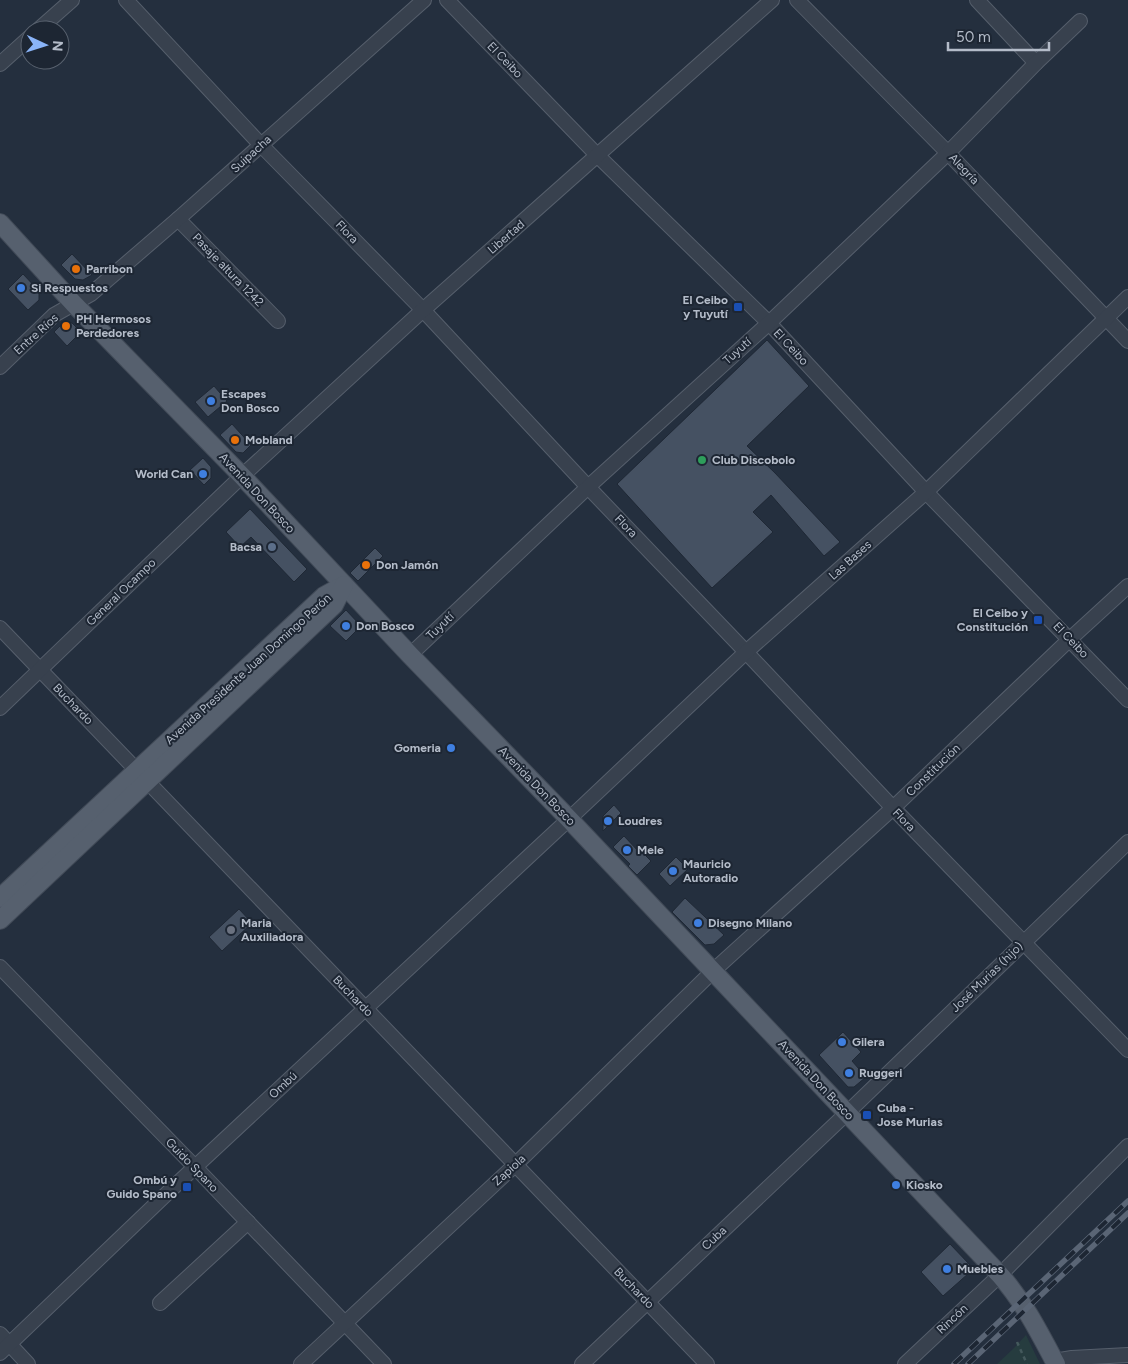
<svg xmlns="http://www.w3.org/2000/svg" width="1128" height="1364" font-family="Figtree,sans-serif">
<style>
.green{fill:#263c3f}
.building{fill:#455162;stroke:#1f2835}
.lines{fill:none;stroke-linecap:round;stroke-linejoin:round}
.minor-casing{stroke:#565f6c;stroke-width:16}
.major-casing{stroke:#414a57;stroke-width:20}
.path{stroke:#44595c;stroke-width:2.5;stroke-dasharray:4 4;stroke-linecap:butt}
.minor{stroke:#38414e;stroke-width:14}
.major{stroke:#56606e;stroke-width:18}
.rail-casing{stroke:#5a6575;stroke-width:5.5}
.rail{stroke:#1d2633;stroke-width:4;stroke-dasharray:11;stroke-linecap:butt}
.food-dot{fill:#e8710a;stroke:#1d2633;stroke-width:2}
.shop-dot{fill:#3f7fe0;stroke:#1d2633;stroke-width:2}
.transit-dot{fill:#1a4fb4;stroke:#1d2633;stroke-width:2}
.leisure-dot{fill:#2e9e5b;stroke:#1d2633;stroke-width:2}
.service-dot{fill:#5c6f8a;stroke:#1d2633;stroke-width:2}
.worship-dot{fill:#6b7280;stroke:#1d2633;stroke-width:2}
.labels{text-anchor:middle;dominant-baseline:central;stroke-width:4;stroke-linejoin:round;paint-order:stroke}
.street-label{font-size:12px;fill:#b4bcc9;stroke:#1d2633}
.poi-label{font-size:12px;font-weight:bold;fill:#b4bcc9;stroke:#1d2633;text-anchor:start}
</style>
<rect width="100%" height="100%" fill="#242f3e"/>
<polygon class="green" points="1026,1335 1040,1364 997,1364 1014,1348"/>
<g class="building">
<polygon points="72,254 92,275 83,280 75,279 61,265"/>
<polygon points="23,274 39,291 39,300 28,310 8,289"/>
<polygon points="64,322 72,323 81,332 67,346 54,332"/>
<polygon points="767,340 809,386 747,446 775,473 840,542 824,556 771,495 753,512 773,532 712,588 617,484"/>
<polygon points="214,386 227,401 208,417 195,402"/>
<polygon points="232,424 251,445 243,453 236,452 220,435"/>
<polygon points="203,458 211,467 211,478 204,485 190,470"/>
<polygon points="250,509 307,569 294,582 251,537 240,547 226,532"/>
<polygon points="375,548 383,556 358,581 350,573"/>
<polygon points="346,610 361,626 346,641 330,626"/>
<polygon points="614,805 621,813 603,831 603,816"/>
<polygon points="624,836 640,853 642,852 651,861 637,875 628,866 630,864 613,847"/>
<polygon points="676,857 688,869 670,886 659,874"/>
<polygon points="685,898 724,935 714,944 705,945 672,912"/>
<polygon points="239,909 252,923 222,951 209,937"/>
<polygon points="843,1032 861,1052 852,1061 866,1077 854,1087 848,1087 819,1055"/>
<polygon points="950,1244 970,1265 969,1273 943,1296 921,1272"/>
</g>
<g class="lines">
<g class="minor-casing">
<g id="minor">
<polyline points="126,0 261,145 423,310 588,487 746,652 893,808 1128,1050"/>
<polyline points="447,0 598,156 769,323 926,492 1128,700"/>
<polyline points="797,0 948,153 1128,341"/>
<polyline points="977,0 1036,63"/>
<polyline points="38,30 72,0"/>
<polyline points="0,64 30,37"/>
<polyline points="178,219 278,321"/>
<polyline points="0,367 54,315 91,294 178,219 424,0"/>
<polyline points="0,628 707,1364"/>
<polyline points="410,655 588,487 769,323 948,153 1036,63 1080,21"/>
<polyline points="0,708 242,476 423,310 772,0"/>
<polyline points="0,967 195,1167 384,1364"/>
<polyline points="160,1303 248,1222"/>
<polyline points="0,1334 28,1364"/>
<polyline points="0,1353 180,1181 569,819 746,652 926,492 1128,297"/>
<polyline points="1054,1361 1072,1358 1128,1355"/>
<polyline points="301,1364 516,1164 713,971 893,808 1070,639 1128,586"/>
<polyline points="582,1364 847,1113 1128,842"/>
<polyline points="905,1364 1000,1275 1128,1146"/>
</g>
</g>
<g class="major-casing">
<g id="major">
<path d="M0,223L74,304L242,476L410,655L569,819L1000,1275C1024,1302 1039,1332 1056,1364"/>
<polyline points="0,898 324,596 344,585"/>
<polyline points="0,920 334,605 344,585"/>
</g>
</g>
<polyline class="path" points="1017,1342 1027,1364"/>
<use href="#minor" class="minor"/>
<use href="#major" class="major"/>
<g class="rail-casing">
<g id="rail">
<polyline points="954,1364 1128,1201"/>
<polyline points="968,1364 1128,1213"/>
</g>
</g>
<use href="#rail" class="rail"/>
</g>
<g class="food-dot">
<circle cx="76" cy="269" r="5"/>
<circle cx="66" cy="326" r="5"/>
<circle cx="235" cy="440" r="5"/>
<circle cx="366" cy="565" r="5"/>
</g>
<g class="shop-dot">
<circle cx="21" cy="288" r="5"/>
<circle cx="211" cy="401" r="5"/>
<circle cx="203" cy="474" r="5"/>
<circle cx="346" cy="626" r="5"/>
<circle cx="451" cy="748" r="5"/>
<circle cx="608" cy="821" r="5"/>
<circle cx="627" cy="850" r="5"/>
<circle cx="673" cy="871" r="5"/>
<circle cx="698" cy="923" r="5"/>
<circle cx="842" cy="1042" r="5"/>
<circle cx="849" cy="1073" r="5"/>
<circle cx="896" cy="1185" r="5"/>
<circle cx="947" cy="1269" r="5"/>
</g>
<g class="transit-dot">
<rect x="733" y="302" width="10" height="10" rx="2.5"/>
<rect x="1033" y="615" width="10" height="10" rx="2.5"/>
<rect x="862" y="1110" width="10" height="10" rx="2.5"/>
<rect x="182" y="1182" width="10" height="10" rx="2.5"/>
</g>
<circle class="leisure-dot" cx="702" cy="460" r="5"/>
<circle class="service-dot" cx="272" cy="547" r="5"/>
<circle class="worship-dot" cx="231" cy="930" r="5"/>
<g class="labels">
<g class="street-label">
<text transform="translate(505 60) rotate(46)">El Ceibo</text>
<text transform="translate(251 154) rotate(-42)">Suipacha</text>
<text transform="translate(964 169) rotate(46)">Alegría</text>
<text transform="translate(347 232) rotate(46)">Flora</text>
<text transform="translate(506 237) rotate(-41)">Libertad</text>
<text transform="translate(228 270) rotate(46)">Pasaje altura 1242</text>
<text transform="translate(36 334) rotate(-42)">Entre Ríos</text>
<text transform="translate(791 347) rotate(47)">El Ceibo</text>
<text transform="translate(737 351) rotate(-42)">Tuyutí</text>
<text transform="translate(257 493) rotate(47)">Avenida Don Bosco</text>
<text transform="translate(626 526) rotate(46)">Flora</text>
<text transform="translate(850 560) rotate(-42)">Las Bases</text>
<text transform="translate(121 592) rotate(-44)">General Ocampo</text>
<text transform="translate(440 626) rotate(-44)">Tuyutí</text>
<text transform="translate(1071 640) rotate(46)">El Ceibo</text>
<text transform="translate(248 669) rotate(-42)">Avenida Presidente Juan Domingo Perón</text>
<text transform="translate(73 704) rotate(46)">Buchardo</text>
<text transform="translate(933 770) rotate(-44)">Constitución</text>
<text transform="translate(537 786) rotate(46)">Avenida Don Bosco</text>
<text transform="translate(904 820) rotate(46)">Flora</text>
<text transform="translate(987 977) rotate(-44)">José Murias (hijo)</text>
<text transform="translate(353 996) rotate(46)">Buchardo</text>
<text transform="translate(816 1080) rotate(47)">Avenida Don Bosco</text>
<text transform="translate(283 1085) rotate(-43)">Ombú</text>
<text transform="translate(192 1165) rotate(46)">Guido Spano</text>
<text transform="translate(509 1170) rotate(-43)">Zapiola</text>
<text transform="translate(714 1238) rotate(-43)">Cuba</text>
<text transform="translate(634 1288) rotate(46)">Buchardo</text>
<text transform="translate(952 1319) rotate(-43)">Rincón</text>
</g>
<g class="poi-label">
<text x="86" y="269">Parribon</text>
<text x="31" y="288">Si Respuestos</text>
<text x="728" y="300" text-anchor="end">El Ceibo<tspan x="728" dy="14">y Tuyutí</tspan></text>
<text x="76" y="319">PH Hermosos<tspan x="76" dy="14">Perdedores</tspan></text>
<text x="221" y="394">Escapes<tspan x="221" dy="14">Don Bosco</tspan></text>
<text x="245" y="440">Mobland</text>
<text x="712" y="460">Club Discobolo</text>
<text x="193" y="474" text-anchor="end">World Can</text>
<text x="262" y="547" text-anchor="end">Bacsa</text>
<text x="376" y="565">Don Jamón</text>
<text x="1028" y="613" text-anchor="end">El Ceibo y<tspan x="1028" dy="14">Constitución</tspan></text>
<text x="356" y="626">Don Bosco</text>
<text x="441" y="748" text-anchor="end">Gomeria</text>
<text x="618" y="821">Loudres</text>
<text x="637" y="850">Mele</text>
<text x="683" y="864">Mauricio<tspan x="683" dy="14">Autoradio</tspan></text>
<text x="241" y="923">Maria<tspan x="241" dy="14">Auxiliadora</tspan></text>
<text x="708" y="923">Disegno Milano</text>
<text x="852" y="1042">Gilera</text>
<text x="859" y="1073">Ruggeri</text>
<text x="877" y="1108">Cuba -<tspan x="877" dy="14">Jose Murias</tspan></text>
<text x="177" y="1180" text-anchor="end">Ombú y<tspan x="177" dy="14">Guido Spano</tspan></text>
<text x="906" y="1185">Kiosko</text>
<text x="957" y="1269">Muebles</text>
</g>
</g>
<g transform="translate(45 45) rotate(94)"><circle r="24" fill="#1d2633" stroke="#59626f"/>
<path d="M0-4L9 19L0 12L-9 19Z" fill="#8ab4f8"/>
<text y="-8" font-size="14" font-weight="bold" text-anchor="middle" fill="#b4bcc9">N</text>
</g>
<path d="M948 42v8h101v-8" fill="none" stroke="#b4bcc9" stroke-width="2.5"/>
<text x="956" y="42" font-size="15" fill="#b4bcc9" stroke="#1d2633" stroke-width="4" paint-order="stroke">50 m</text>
</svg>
